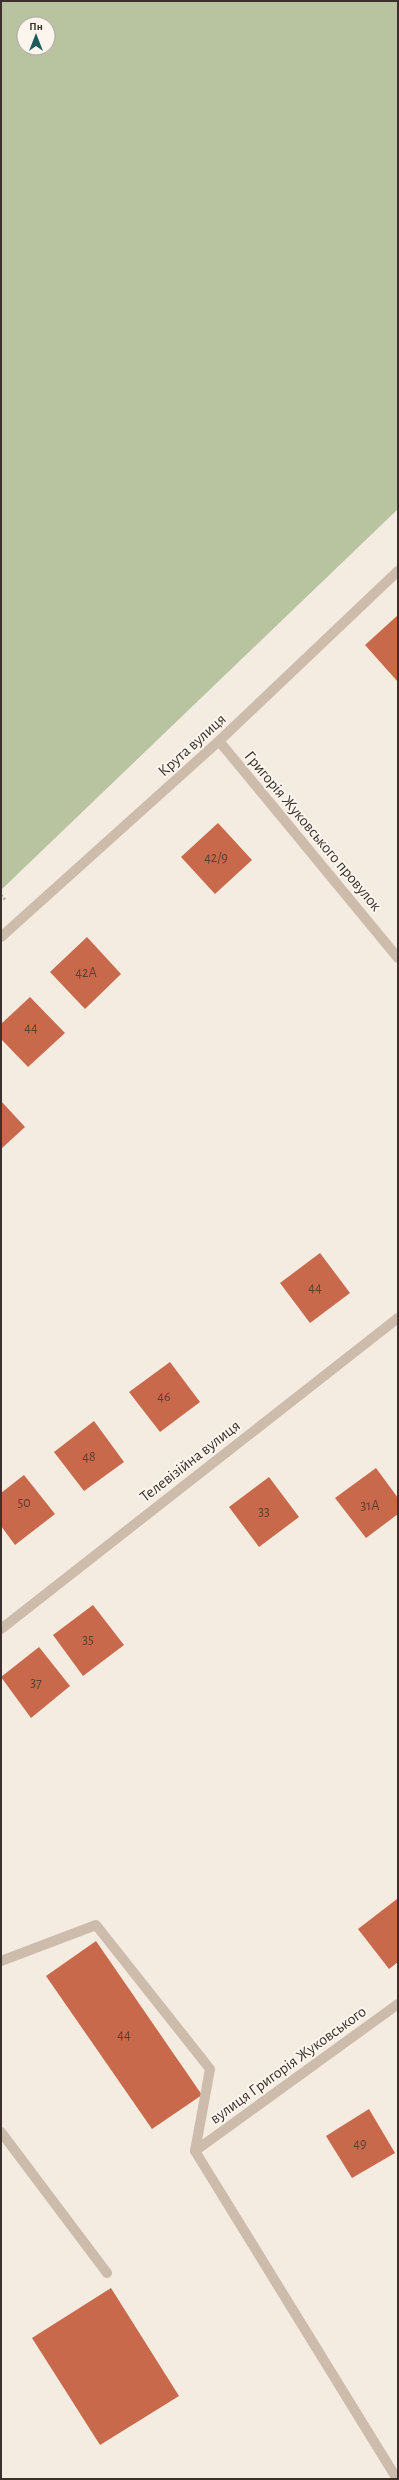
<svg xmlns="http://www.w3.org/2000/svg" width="399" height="2480" font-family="'Alegreya Sans',sans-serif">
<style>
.green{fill:#b8c4a0;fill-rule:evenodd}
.building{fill:#c8694b}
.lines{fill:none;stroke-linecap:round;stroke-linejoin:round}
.path{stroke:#b9a596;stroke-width:2.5;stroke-dasharray:2 2;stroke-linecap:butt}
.minor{stroke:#cdbbac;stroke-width:10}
.labels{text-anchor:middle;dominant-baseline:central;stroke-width:4;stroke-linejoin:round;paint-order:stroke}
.number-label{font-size:14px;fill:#5e3e33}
.street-label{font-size:16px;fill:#3b302b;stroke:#fbf5ee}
</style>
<rect width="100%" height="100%" fill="#f4ebe1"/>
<path class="green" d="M1,1H398V509L1,890ZM24,24H48V48H24Z"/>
<g class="building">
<polygon points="398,615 398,682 365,645"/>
<polygon points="218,823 252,860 215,894 181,857"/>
<polygon points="87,937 121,974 85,1009 50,972"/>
<polygon points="30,997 65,1033 28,1067 1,1039 1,1024"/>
<polygon points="1,1101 25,1127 1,1149"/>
<polygon points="320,1253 350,1293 310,1323 280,1283"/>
<polygon points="170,1362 200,1402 160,1432 129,1392"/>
<polygon points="94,1421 124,1462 84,1491 54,1452"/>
<polygon points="376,1468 398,1498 398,1514 366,1538 335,1498"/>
<polygon points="24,1475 55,1514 15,1545 1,1526 1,1493"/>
<polygon points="269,1477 299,1517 259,1547 229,1507"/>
<polygon points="93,1605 124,1645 83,1676 53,1635"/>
<polygon points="39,1647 70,1686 31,1718 1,1677"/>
<polygon points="397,1899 398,1962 389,1969 358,1929"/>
<polygon points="96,1941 202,2095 152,2129 46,1976"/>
<polygon points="369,2109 395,2153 352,2178 326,2136"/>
<polygon points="111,2288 179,2396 100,2445 32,2338"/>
</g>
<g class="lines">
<polyline class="path" points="1,895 6,901"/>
<g class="minor">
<polyline points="219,741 398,958"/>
<polyline points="1,937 219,741 398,571"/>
<polyline points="1,1629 398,1318"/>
<polyline points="1,1961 96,1925 210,2069 195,2151 397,2479"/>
<polyline points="1,2132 107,2273"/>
<polyline points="195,2151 398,2004"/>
</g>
</g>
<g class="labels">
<g class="number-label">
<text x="216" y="858">42/9</text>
<text x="86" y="973">42А</text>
<text x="31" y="1028">44</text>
<text x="315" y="1288">44</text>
<text x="164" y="1397">46</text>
<text x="89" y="1457">48</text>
<text x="24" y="1503">50</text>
<text x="370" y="1506">31А</text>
<text x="264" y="1512">33</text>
<text x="88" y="1640">35</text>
<text x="36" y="1683">37</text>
<text x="124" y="2035">44</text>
<text x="360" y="2144">49</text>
</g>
<g class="street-label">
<text transform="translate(192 745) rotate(-42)">Крута вулиця</text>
<text transform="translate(313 831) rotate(50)">Григорія Жуковського провулок</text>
<text transform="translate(190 1461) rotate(-38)">Телевізійна вулиця</text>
<text transform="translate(288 2065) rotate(-36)">вулиця Григорія Жуковського</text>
</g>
</g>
<rect width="399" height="2480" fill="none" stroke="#3b302b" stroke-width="4"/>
<g transform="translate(36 36)"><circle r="19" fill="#fbf5ee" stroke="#aea6a0"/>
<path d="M0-3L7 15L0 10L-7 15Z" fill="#1f5a5e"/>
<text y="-6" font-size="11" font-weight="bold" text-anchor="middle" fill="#3b302b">Пн</text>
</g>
</svg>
